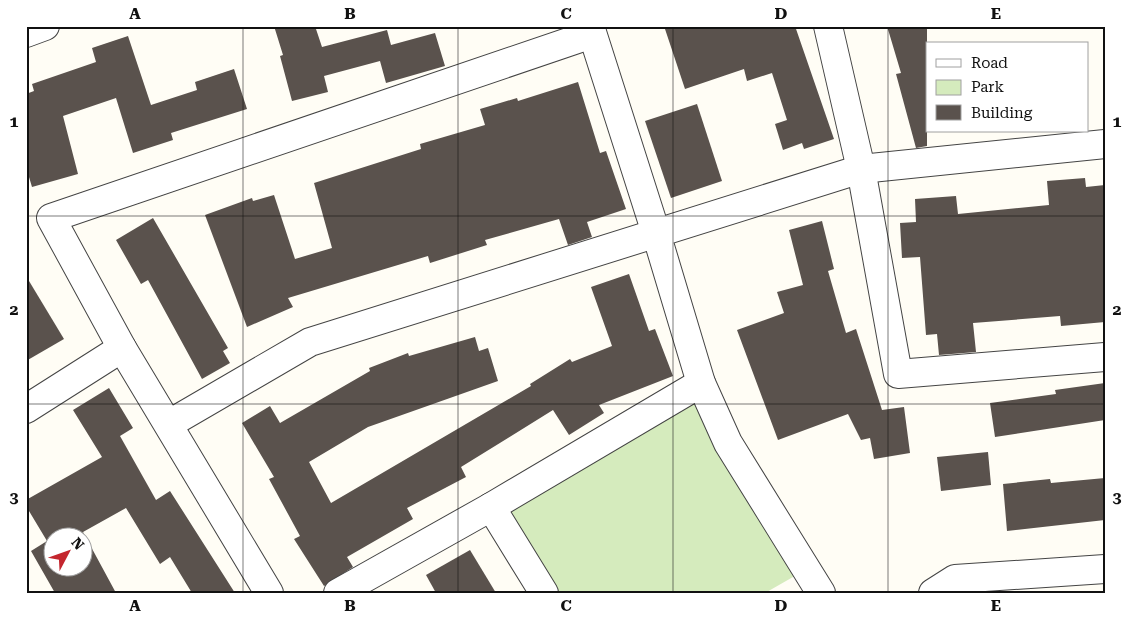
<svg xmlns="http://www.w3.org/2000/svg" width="1131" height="619" font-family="'Roboto Serif',serif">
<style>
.green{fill:#d5ebbd}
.building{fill:#5a524d;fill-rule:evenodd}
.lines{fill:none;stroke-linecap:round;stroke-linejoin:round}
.minor-casing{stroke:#444;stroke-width:30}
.minor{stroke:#fff;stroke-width:28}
.grid{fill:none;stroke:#111;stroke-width:1;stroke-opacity:0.55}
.neatline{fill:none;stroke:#111;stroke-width:2}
.grid-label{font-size:16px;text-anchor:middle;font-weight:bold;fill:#111}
</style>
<rect width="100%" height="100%" fill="#fffdf5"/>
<polygon class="green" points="701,383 807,569 765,593 544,593 491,507"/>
<g class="building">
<polygon points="274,26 315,26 322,47 387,30 391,45 435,33 445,66 386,83 380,61 324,76 328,92 292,101 280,56 283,55"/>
<polygon points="664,26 795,26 834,139 804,149 802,143 783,150 775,124 787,120 772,73 747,81 744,69 685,89"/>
<polygon points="887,26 927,26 927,146 916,148 896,74 901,73"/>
<polygon points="128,36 151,105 197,90 195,82 234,69 247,109 171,133 173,140 133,153 116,98 63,116 78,174 32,187 26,167 26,94 34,91 32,84 96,62 92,48"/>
<polygon points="578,82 600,153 606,151 626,209 587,222 592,237 568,245 559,219 485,240 487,245 430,263 428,256 288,298 293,307 247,327 205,215 252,198 253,201 274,195 295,259 332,248 314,183 421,149 420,144 485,125 480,109 517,98 518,101"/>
<polygon points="697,104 722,181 671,198 645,121"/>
<polygon points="1085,178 1086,187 1105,185 1105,322 1061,326 1060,316 973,323 976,352 939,355 937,334 926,335 920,257 902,258 900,223 916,222 915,199 956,196 958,214 1049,205 1047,181"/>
<polygon points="153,218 228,348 223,351 230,363 202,379 148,280 141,284 116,240"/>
<polygon points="822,221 834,269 828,271 846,333 856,329 882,410 904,407 910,453 874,459 870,438 861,440 848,414 778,440 737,330 784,313 777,292 803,285 789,230"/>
<polygon points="629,274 649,331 655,329 673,376 599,405 604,413 569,435 553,410 461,467 466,477 407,508 413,519 347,557 353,567 324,586 294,539 300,536 269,479 274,477 242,423 270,406 280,423 370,371 369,368 408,353 409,356 475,337 479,351 488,348 498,381 368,427 309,462 331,503 531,386 530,384 570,359 572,362 612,346 591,287"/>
<polygon points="26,276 64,339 26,361"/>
<polygon points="1105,383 1105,420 995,437 990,403 1056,394 1055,390"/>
<path d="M109,388L133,428L120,436L156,500L170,491L235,593H192L170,557L160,564L126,508L83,532L116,593H55L31,551L47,541L26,506V500L102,457L73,410ZM52,536H82V566H52Z"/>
<polygon points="988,452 991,485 941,491 937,457"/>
<polygon points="1105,478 1105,520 1007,531 1003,484 1050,479 1051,483"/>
<polygon points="470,550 496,593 436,593 426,575"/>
</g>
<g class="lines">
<g class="minor-casing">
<g id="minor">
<polyline points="590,26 656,233 701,383 728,443 821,593"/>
<polyline points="828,26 861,169 898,374 1105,357"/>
<polyline points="26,33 45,26"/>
<polyline points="26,409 122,348"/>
<polyline points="169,424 310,342 861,169 1105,144"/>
<polyline points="491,507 544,593"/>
<polyline points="269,593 122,348 51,218 592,34"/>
<polyline points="338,593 491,507 701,383"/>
<polyline points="933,593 955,579 1105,569"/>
</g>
</g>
<use href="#minor" class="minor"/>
</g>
<path class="grid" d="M243,26V593M458,26V593M673,26V593M888,26V593M26,216H1105M26,404H1105"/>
<rect width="1131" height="619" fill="none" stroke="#ffffff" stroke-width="55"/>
<rect x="926" y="42" width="162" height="90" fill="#ffffff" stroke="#a0a0a0"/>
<rect x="936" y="59" width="25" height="8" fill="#ffffff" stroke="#a0a0a0"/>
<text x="971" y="68" font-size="15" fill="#111111">Road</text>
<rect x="936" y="80" width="25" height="15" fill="#d5ebbd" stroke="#a0a0a0"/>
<text x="971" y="92" font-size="15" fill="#111111">Park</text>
<rect x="936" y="105" width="25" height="15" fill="#5a524d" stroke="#a0a0a0"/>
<text x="971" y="118" font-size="15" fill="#111111">Building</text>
<g transform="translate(68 552) rotate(49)"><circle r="24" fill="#ffffff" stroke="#a0a0a0"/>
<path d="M0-4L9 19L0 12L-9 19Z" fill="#c4262e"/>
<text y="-8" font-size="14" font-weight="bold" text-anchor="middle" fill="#111111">N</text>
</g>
<rect x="28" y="28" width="1076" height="564" class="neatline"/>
<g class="grid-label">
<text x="135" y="19">A</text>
<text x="350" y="19">B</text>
<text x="566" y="19">C</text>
<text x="781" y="19">D</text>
<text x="996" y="19">E</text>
<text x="14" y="127">1</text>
<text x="1117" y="127">1</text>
<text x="14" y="315">2</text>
<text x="1117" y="315">2</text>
<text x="14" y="503">3</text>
<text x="1117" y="503">3</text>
<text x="135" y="611">A</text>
<text x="350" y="611">B</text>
<text x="566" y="611">C</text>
<text x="781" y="611">D</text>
<text x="996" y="611">E</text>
</g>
</svg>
